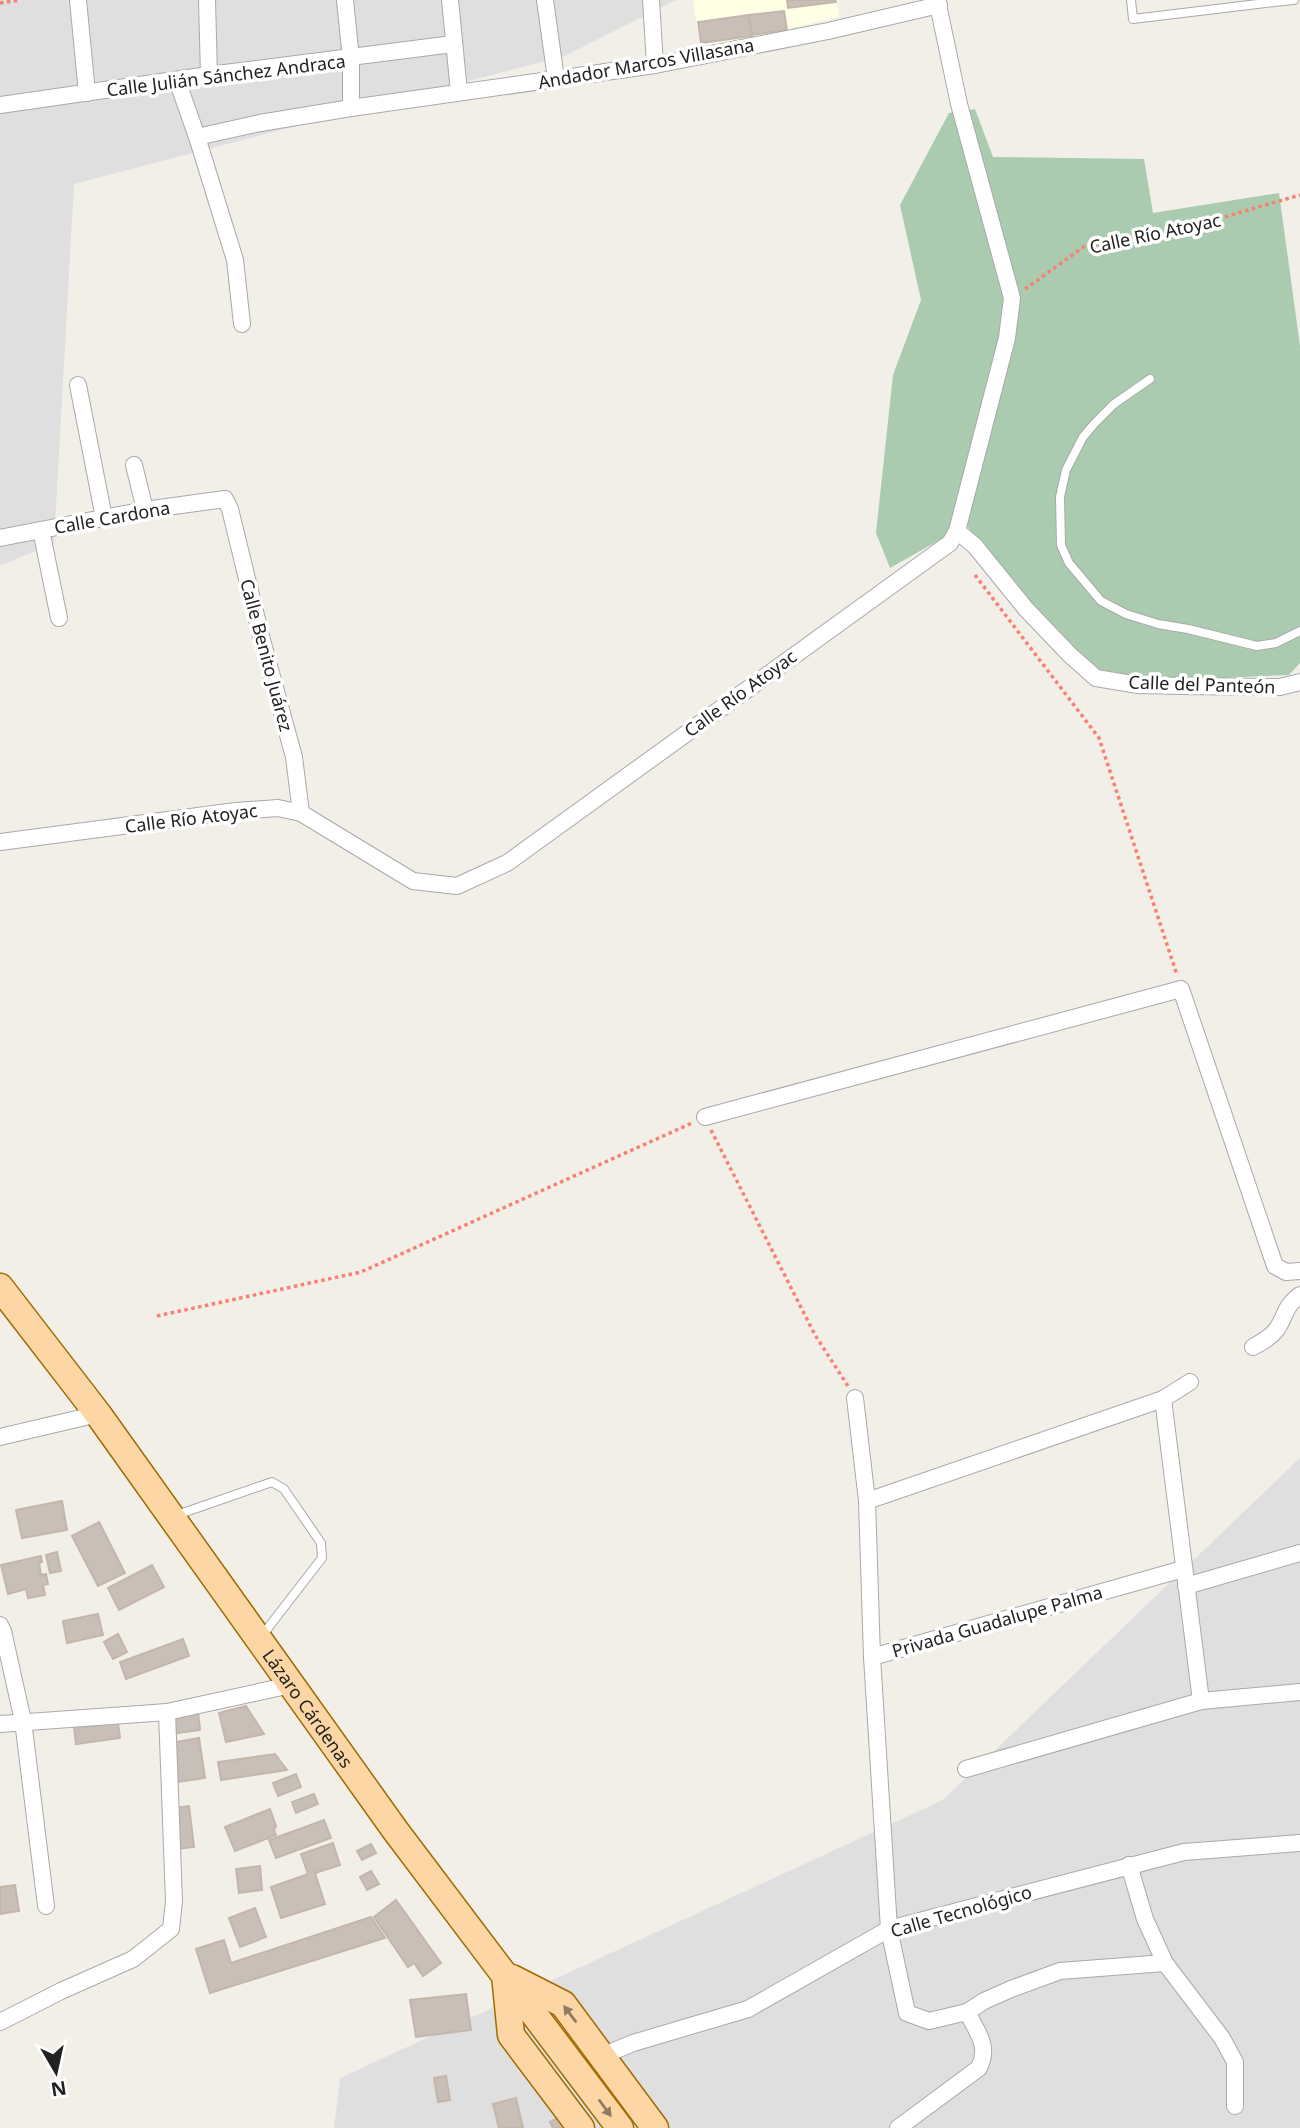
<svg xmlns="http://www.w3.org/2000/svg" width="1300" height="2128" font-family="'Noto Sans',sans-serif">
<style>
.residential{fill:#e0dfdf}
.education{fill:#ffffe5}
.cemetery{fill:#aacbaf}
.building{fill:#c7bfb8;stroke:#c4b6ab;stroke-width:2}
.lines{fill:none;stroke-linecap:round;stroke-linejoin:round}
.lane-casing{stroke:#a9a9a9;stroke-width:10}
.street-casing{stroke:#a9a9a9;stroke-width:18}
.primary-casing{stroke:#a06b00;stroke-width:29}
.path{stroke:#fa8072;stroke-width:3.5;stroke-dasharray:3.5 3.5;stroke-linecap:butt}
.lane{stroke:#fff;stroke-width:8}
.street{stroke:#fff;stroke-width:16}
.primary{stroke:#fcd6a4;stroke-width:26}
.oneway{fill:#8f7c63}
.labels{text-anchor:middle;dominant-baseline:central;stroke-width:7;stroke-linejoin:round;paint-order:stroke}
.street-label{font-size:18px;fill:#222;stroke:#fff}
</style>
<rect width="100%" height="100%" fill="#f2efe9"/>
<g class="residential">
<polygon points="0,0 676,0 565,56 74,184 54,543 0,566"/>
<polygon points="1300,1458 1300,2128 334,2128 340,2078 943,1800"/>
</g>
<polygon class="education" points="693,0 837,0 839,17 792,28 788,32 700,46"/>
<polygon class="cemetery" points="975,109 993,157 1144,159 1153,213 1279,193 1300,346 1300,663 1289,675 1153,681 1101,674 1065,642 966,525 890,568 876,533 893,375 921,300 900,205 949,113"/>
<g class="building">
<polygon points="787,0 835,0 836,2 788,8"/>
<polygon points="784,11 787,30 752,35 749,15"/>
<polygon points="748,15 752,36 701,43 698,22"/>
<polygon points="62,1501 67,1530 22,1538 16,1510"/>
<polygon points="99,1522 125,1573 98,1586 72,1536"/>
<polygon points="57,1552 61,1571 50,1573 46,1555"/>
<polygon points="41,1556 42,1562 39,1563 41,1575 46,1574 48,1584 43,1585 45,1595 28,1598 26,1589 8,1594 1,1565"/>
<polygon points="152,1565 164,1587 119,1610 108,1588"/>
<polygon points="98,1614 103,1635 67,1643 63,1621"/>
<polygon points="118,1634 127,1652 113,1659 104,1642"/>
<polygon points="183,1639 189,1656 126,1679 120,1662"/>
<polygon points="246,1706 264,1734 226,1742 219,1713"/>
<polygon points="198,1711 200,1730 171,1734 169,1715"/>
<polygon points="118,1722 120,1738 76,1744 74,1727"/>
<polygon points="199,1738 205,1778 177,1782 171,1743"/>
<polygon points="275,1754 287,1770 221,1780 218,1762"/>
<polygon points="296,1774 301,1787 278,1796 273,1783"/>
<polygon points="314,1794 318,1804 296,1813 292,1802"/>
<polygon points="189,1806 194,1847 178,1849 173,1808"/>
<polygon points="270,1809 276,1826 274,1830 276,1835 235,1851 225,1827"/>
<polygon points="324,1820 331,1838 276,1858 269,1840"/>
<polygon points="333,1843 340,1865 315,1873 325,1904 281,1918 271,1887 308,1874 301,1854"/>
<polygon points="371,1844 376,1853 362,1860 357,1851"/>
<polygon points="260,1866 262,1890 239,1893 236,1869"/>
<polygon points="371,1871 379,1884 367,1890 360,1877"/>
<polygon points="15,1885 19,1911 0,1914 0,1887"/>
<polygon points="396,1900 441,1963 423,1976 414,1963 408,1967 374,1917"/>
<polygon points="255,1908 266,1937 240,1947 229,1918"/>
<polygon points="371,1917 385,1938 210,1993 196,1949 224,1940 231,1963"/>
<polygon points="466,1994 471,2030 416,2037 410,2000"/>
<polygon points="446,2076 450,2100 438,2102 434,2078"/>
<polygon points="516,2098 523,2128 499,2128 493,2104"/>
<polygon points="561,2116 568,2128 553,2128 550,2122"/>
</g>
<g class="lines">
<g class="lane-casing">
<g id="lane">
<polyline points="1131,0 1133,19 1274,2 1274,0"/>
<polyline points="1274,2 1294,0"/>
<polyline points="1150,379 1114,404 1094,424 1083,437 1066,470 1060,497 1061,545 1069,563 1101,601 1126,614 1158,624 1188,629 1257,646 1276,643 1300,631"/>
<polyline points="174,1516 272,1482 284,1489 321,1543 322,1558 261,1637"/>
</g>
</g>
<g class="street-casing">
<g id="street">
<polyline points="78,0 87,93"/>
<polyline points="207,0 209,75"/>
<polyline points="345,0 351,59 351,108"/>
<polyline points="450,0 459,92"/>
<polyline points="545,0 556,79"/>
<polyline points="651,0 655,65"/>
<polyline points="177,80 197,137 235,260 242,324"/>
<polyline points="0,105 209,75 453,44"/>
<polyline points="197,137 260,123 351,108 655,65 828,31 939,5"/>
<polyline points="78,385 104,518"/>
<polyline points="134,465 145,510"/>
<polyline points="41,530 59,618"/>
<polyline points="957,531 975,546 1026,609 1070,655 1096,678 1138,685 1181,686 1280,687 1300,682"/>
<polyline points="0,538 145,510 225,499 230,509 262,640 294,757 301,813"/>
<polyline points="0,842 236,811 278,808 301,813 413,881 457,886 507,863 950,543 957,531 1007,338 1012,298 959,104 937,0"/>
<polyline points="705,1117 1181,989 1275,1266 1286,1272 1300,1271"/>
<path d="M1253,1347C1262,1342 1271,1337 1277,1329C1287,1314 1283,1308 1300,1295"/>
<polyline points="855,1398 867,1501 872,1657 889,1929 907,2013 929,2021 967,2012 984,2001 1011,1989 1060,1971 1165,1963"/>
<polyline points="1163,1399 1201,1701"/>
<polyline points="0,1437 98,1414"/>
<polyline points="867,1501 1163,1399 1190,1382"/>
<polyline points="1186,1586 1300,1553"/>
<polyline points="0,1625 3,1631 23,1721 46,1906"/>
<polyline points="872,1657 1183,1569"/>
<polyline points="0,1724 167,1712 291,1685"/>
<polyline points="966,1769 1201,1701 1300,1692"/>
<polyline points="1129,1865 1145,1919 1165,1963 1222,2038 1235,2062 1235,2106"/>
<polyline points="0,2022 61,1991 133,1959 171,1929 174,1901 167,1712"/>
<polyline points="602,2056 633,2043 748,2009 889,1929 1184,1852 1300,1843"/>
<path d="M898,2128L979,2068C990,2046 977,2032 967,2012"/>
</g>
</g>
<g class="primary-casing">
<g id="primary">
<path id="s1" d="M0,1287L98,1414L395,1830L620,2128"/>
<polyline points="505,1975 511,2035 581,2128"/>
<polyline points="512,1978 563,2004 655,2128"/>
</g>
</g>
<g class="path">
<polyline points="0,3 20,0"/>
<polyline points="1025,289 1085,246 1176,231 1300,195"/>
<polyline points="975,575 1099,738 1177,975"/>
<polyline points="711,1130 815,1335 848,1386"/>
<polyline points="157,1316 361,1272 692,1123"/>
</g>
<use href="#lane" class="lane"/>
<use href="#street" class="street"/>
<use href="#primary" class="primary"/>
</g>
<defs><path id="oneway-solid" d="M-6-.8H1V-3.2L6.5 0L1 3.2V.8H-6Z" transform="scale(1.75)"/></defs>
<g class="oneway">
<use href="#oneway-solid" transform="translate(570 2014) rotate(-127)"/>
<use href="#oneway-solid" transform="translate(605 2108) rotate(54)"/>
</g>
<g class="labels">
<g class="street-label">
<text transform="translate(646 63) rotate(-10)">Andador Marcos Villasana</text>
<text transform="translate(226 75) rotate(-7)">Calle Julián Sánchez Andraca</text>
<text transform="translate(1155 233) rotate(-12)">Calle Río Atoyac</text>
<text transform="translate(112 517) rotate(-10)">Calle Cardona</text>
<text transform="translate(267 655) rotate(75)">Calle Benito Juárez</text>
<text transform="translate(1202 684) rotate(2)">Calle del Panteón</text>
<text transform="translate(740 693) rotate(-36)">Calle Río Atoyac</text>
<text transform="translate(191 818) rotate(-7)">Calle Río Atoyac</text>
<text transform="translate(997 1621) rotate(-16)">Privada Guadalupe Palma</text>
<text stroke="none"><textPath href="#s1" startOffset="522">Lázaro Cárdenas</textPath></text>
<text transform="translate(961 1911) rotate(-16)">Calle Tecnológico</text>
</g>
</g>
<g transform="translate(56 2072) rotate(171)" stroke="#ffffff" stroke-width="5" paint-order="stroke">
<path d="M0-5L12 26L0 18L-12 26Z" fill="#222222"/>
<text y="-10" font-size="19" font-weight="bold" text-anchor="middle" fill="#222222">N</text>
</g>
</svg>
